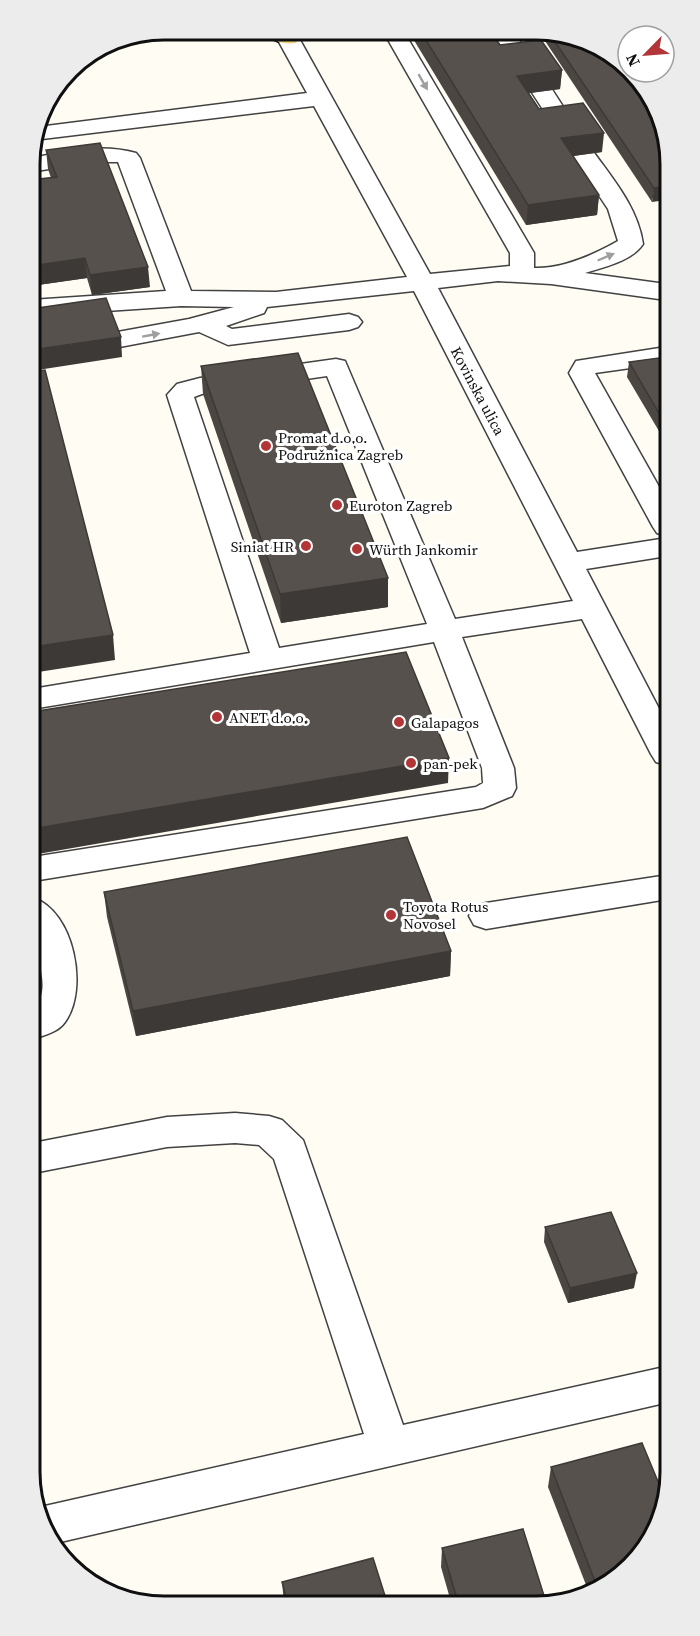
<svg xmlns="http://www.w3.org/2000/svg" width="700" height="1636" font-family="'Source Serif 4',serif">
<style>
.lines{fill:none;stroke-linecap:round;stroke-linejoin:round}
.minor-casing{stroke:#424242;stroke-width:3}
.major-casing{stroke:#202020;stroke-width:3}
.minor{fill:#fff;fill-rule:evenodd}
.major{fill:#ebd276;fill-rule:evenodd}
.wall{fill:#4b4642}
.shaded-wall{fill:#3d3936}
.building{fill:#57514d;stroke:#3d3936;stroke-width:1.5}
.oneway{fill:#9f9f9f}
.poi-dot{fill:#b23537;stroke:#fff;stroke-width:2}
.labels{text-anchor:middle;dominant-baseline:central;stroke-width:6;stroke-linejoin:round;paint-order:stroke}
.street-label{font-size:15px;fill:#0f0f0f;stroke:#fff}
.poi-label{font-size:15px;fill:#0f0f0f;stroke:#fff;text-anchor:start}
.rim{fill:none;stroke:#0f0f0f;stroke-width:3}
</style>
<rect width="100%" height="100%" fill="#fefcf3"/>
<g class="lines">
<g class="minor-casing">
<g id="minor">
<path d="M273,31H295L430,274L510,266V253L383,31L404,32L534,253V268C563,269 593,255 618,241L608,209L572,155L576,150L584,148L592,150C613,179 638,208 643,244C632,261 604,267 585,273L666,284V300L551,284L498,281L438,288L577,552L667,538V556L586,569L667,724V765L656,762L651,754L582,619L462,637L514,768L516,788L512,796L483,808L33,881V857L476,787L483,783L482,768L434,642L32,709V689L250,653L167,395L177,384L200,378L336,359L345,361L455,619L573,601L414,291L267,307L264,313L226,326L232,329L349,314L358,317L362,322L358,327L349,330L228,345L199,332L77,355L68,353L64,347L68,341L189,319L234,307L181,306L31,316V300L166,291L118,162H93L30,172V158C67,152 100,143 136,153L140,158L191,291L276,292L407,277L314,106L34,140L38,127L307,93ZM327,376L427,624L279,648L194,397L202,394Z"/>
<polygon points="492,32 514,32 533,61 530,66 522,68 514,66"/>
<polygon points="542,84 550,86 553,91 575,125 572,130 564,132 556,130 553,125 531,91 534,86"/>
<polygon points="666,347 666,363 595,373 667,501 667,536 657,533 653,527 569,373 576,361"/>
<polygon points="668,875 668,899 486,929 474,925 469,916 474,907 486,903"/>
<path d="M33,898C74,911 89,989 65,1022C58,1032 45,1035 33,1039V1009C53,990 36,959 33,936C31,924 32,910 33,898Z"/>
<polygon points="235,1113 269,1116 282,1120 303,1140 403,1425 669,1366 669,1402 56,1543 36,1508 364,1434 274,1159 259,1145 235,1143 167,1147 33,1173 33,1143 167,1117"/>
</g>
</g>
<g class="major-casing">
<path id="major" d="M264,31H301L296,43C284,45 271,41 264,31Z"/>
</g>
<use href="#minor" class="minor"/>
<use href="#major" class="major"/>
</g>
<g class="wall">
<polygon points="409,32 491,32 500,45 562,70 560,89 529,93 539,109 602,152 573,156 599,195 597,215 526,225"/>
<polygon points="539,32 562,33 666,130 652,202"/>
<polygon points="46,150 150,287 92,295 87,278 31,286 30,180 51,178 48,169"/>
<polygon points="666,357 666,443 627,377 629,362"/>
<polygon points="201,366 388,578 388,607 281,623 203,394"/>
<polygon points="104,892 451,951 450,976 136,1036 107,917"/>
<polygon points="545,1227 634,1288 568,1303 544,1242"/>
<polygon points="551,1467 642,1554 588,1590 548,1487"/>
<polygon points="442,1548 546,1602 451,1602 441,1567"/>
<polygon points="282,1582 387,1602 284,1603"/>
</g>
<g class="shaded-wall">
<polygon points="562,70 560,89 516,95 517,76"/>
<polygon points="604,133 602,152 559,158 561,138"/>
<polygon points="666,186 666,200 652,202 654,188"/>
<polygon points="599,195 597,215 526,225 528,205"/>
<polygon points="85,258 87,278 31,286 31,266"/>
<polygon points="148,267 150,287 92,295 90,275"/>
<polygon points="121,337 122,357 31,371 31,350"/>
<polygon points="388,578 388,607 281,623 280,594"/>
<polygon points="113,635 115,660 32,673 32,647"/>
<polygon points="449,758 448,783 32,855 32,829"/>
<polygon points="451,951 450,976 136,1036 133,1011"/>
<polygon points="637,1273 634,1288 568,1303 570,1288"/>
</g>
<g class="building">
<polygon points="421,32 491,32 500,45 541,40 562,70 517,76 539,109 583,103 604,133 561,138 599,195 528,205"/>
<polygon points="549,33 562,33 628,68 628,72 632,72 666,130 666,186 654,188"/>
<polygon points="100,143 148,267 90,275 85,258 31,266 30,180 57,177 46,150"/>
<polygon points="106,298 121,337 31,350 31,309"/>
<polygon points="298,353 388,578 280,594 201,366"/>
<polygon points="666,357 666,425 629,362"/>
<polygon points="45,370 113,635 32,647 31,372"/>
<polygon points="406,652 449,758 32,829 32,712"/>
<polygon points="407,837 451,951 133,1011 104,892"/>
<polygon points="611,1212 637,1273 570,1288 545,1227"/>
<polygon points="642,1443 664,1496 642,1554 596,1584 551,1467"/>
<polygon points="523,1529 546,1602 458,1602 442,1548"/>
<polygon points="373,1558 387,1602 288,1603 282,1582"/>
</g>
<defs><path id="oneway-solid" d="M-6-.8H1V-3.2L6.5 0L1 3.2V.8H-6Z" transform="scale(1.5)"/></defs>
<g class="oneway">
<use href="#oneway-solid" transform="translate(423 82) rotate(60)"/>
<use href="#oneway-solid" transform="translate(606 257) rotate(-23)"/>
<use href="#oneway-solid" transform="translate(151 335) rotate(-10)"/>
</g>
<g class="poi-dot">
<circle cx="266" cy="446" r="6"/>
<circle cx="337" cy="505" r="6"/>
<circle cx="306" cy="546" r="6"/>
<circle cx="357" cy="549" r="6"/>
<circle cx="217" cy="717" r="6"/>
<circle cx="399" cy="722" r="6"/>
<circle cx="411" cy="763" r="6"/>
<circle cx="391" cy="915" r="6"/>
</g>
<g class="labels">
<g class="street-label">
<text transform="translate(478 391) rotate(62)">Kovinska ulica</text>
</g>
<g class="poi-label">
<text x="278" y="437">Promat d.o.o.<tspan x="278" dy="17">Podružnica Zagreb</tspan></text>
<text x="349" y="505">Euroton Zagreb</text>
<text x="294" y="546" text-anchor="end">Siniat HR</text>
<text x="369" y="549">Würth Jankomir</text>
<text x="229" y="717">ANET d.o.o.</text>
<text x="411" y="722">Galapagos</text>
<text x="423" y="763">pan-pek</text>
<text x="403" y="906">Toyota Rotus<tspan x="403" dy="17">Novosel</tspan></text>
</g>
</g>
<path d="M0 0H700V1636H0ZM164 40H536A124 124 0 0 1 660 164V1472A124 124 0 0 1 536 1596H164A124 124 0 0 1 40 1472V164A124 124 0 0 1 164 40Z" fill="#ececec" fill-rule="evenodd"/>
<path class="rim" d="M164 40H536A124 124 0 0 1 660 164V1472A124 124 0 0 1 536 1596H164A124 124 0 0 1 40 1472V164A124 124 0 0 1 164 40Z"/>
<g transform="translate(646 54) rotate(245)"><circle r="28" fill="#ffffff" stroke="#9f9f9f" stroke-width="1.5"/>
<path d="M0-4.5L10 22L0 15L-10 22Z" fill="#b23537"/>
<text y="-9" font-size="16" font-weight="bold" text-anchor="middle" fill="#0f0f0f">N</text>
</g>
</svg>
